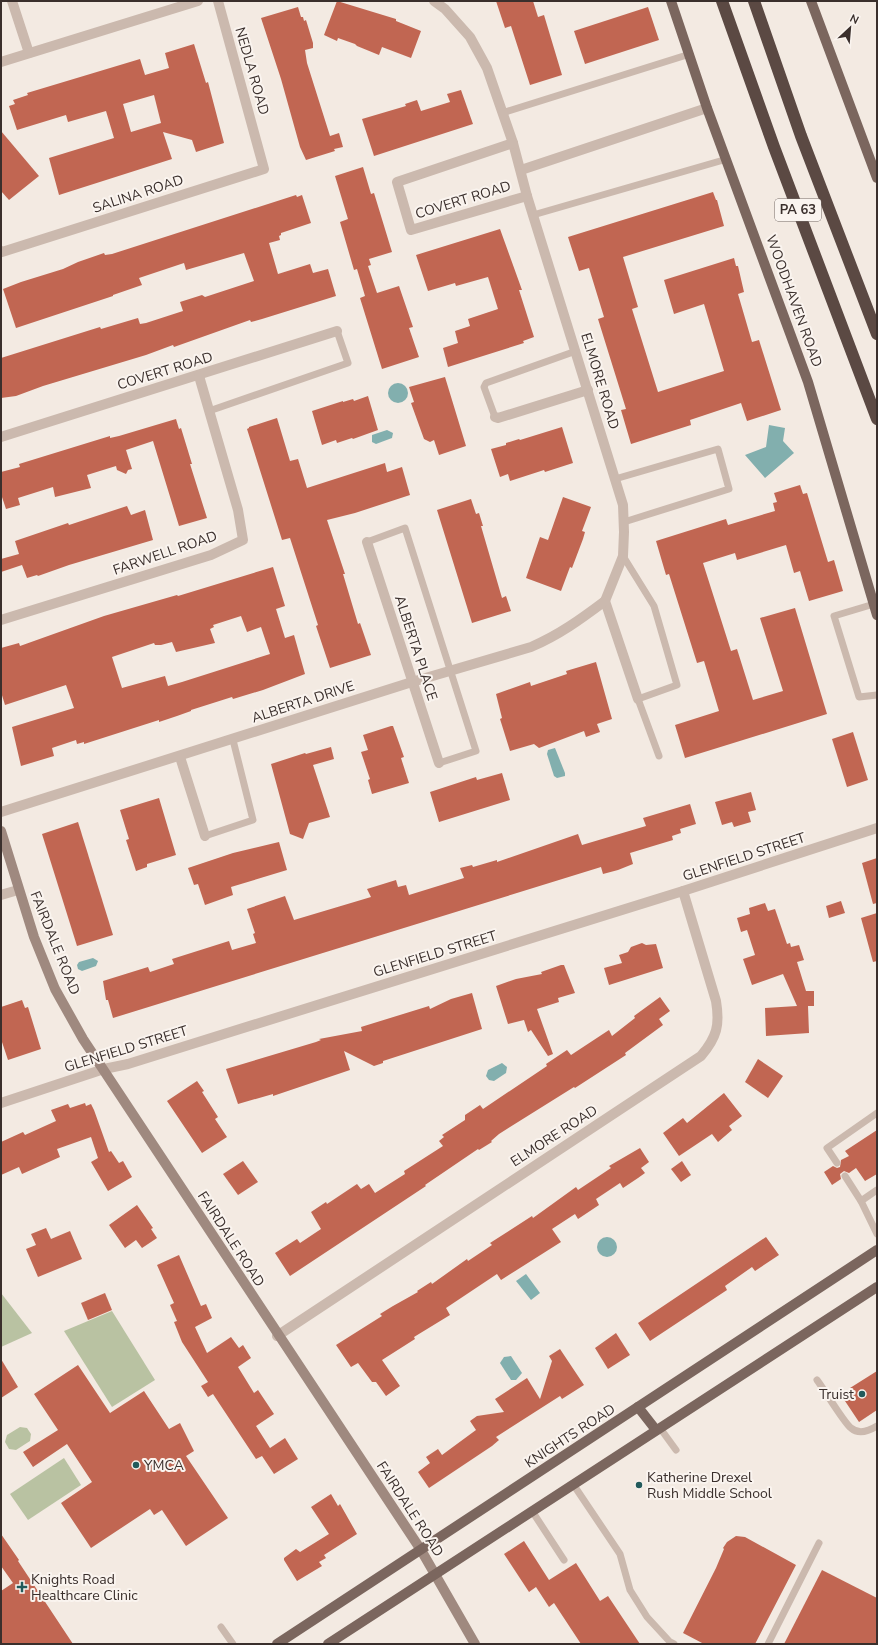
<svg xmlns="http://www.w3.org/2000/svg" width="878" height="1645" font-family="'Nunito Sans',sans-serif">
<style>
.green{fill:#b9c2a2}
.water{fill:#82afae}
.building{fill:#c16652;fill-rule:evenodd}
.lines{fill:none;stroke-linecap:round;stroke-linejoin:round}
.lane{stroke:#cbb9ae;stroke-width:7}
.street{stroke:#cbb9ae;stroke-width:10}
.secondary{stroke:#9f897f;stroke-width:10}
.primary{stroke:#7b665e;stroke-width:10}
.highway{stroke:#5b4943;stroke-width:12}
.poi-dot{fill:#225a5b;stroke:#faf4ef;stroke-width:1.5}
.labels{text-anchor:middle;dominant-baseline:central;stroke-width:4;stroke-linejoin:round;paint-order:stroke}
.shield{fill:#faf4ef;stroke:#746a66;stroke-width:1}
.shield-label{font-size:13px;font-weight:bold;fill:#3a2f2c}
.street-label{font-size:14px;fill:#3a2f2c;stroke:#faf4ef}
.poi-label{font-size:14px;fill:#3a2f2c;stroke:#faf4ef;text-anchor:start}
</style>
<rect width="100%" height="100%" fill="#f3eae2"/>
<g class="green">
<polygon points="1,1293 32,1333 1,1347"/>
<polygon points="112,1311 155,1380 112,1407 64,1331"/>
<polygon points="20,1427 27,1428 31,1434 30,1441 16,1450 9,1449 5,1442 7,1435"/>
<polygon points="64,1458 81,1485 28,1520 10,1494"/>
</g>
<g class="water">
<circle cx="398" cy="393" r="10"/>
<polygon points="769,425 785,428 783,441 794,453 765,478 745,455 766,447"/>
<polygon points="387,430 393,433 392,438 376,444 372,442 372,435"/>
<polygon points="555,748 565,773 565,776 557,778 554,776 547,754 548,750"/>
<polygon points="93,958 98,961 96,966 82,971 78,969 77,965 79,962"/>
<polygon points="502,1063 507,1067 506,1073 494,1081 489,1080 486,1076 488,1070"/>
<circle cx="607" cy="1247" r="10"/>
<polygon points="526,1274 540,1293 531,1300 516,1281"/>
<polygon points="511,1356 522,1373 516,1380 511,1380 500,1363 504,1357"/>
</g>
<g class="building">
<polygon points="337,1 396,19 396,21 421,31 411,58 382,47 379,55 357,46 355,44 338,38 337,41 324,35"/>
<polygon points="496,1 533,1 538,17 544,15 562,75 530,85 511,26 505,28"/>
<polygon points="298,7 301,17 303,17 304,21 306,20 313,43 313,48 305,50 307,63 330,136 339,133 343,147 334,149 335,151 306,160 300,147 281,79 261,18"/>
<polygon points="648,7 659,40 585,64 574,31"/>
<path d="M194,44L206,83L208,82L224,143L196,152L192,140L163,132L172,159L59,195L49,158L114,138L106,111L68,122L66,115L17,130L9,106L15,104L13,100L28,95L27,93L140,59L145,75L169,68L165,53ZM154,95L161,123L131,132L123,104Z"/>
<polygon points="461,90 473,124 374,156 362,119 406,106 405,104 417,100 421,111 450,102 447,94"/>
<polygon points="1,131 39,176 9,200 1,191"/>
<polygon points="363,167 371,194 374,193 392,252 369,259 371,265 368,266 377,293 399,286 413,327 409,328 419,357 382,369 360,298 365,296 357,269 354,270 340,222 348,219 335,176"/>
<polygon points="713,192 716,200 717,200 724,226 623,257 638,307 632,309 658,392 724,371 704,304 674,314 664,280 734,258 736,266 738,266 744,292 738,294 752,342 759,340 781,410 747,421 741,403 690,420 691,425 631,444 621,410 626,409 598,319 604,317 589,268 579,271 568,237"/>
<polygon points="296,195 297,197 302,195 311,223 281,233 281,235 279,236 280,240 269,243 278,274 310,264 313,273 328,269 336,296 262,319 251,322 250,320 174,347 173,345 146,355 43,386 16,396 1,398 1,358 100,327 101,329 138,318 140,324 146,323 183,311 180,302 202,295 205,297 254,281 244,253 186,270 184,263 139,278 142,285 113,295 113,296 16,328 3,289 21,282 63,269 78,262 104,253 105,255 112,254"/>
<polygon points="500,229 522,290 519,290 534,337 523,341 524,343 448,367 443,348 458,343 455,331 470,326 468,319 498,309 488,277 456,286 455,283 428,291 416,255"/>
<polygon points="445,377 466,446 439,455 434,440 430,442 424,439 411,403 414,402 409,387"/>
<polygon points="368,396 378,430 353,439 352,438 337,443 336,440 322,445 312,411 343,401 343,402 353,399 354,401"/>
<polygon points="277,418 290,461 298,459 307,488 385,463 387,472 402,467 410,495 355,513 327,520 345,574 343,574 358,624 360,623 371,655 330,668 316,626 318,625 290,538 282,540 247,429 249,428 249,427"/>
<polygon points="176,419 179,429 181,428 192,464 190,464 207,518 179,526 153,441 126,450 132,469 128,470 126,474 117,470 116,466 87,475 91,488 55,497 53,487 18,498 20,505 6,509 1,494 1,472 20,467 19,464 110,436 110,438 119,436"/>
<polygon points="562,427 573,463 545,472 544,470 510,481 508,474 500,477 491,449 506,445 506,443 519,439 520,440"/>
<polygon points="800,485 803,494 807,493 828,562 834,560 843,591 809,601 800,571 794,573 786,545 737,560 735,553 703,563 731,651 737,649 753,700 783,691 760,618 795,608 827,714 685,758 675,725 719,711 704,661 697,663 669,574 666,575 656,541 726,519 728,525 775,511 773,503 777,502 774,493"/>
<polygon points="563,497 591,507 582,531 585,532 583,539 572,568 570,567 561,591 526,578 540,537 548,540"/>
<polygon points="471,499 476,514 479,513 483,526 481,526 502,598 506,596 511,611 472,623 437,510"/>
<polygon points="127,506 131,515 145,510 153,540 69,565 38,576 37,575 27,578 22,565 1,572 1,559 19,554 15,541 68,523 69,525"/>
<path d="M273,567L285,606L276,609L285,638L294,635L305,674L263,690L233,699L232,697L191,710V711L177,716L159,722V720L84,744V742L77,744L76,740L52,748L54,756L21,766L12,727L74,708L66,685L5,705L1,692V648L19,643L20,646L104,616L177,595L178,596ZM241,616L247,632L261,627L270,654L182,682L168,686L165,676L122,688L112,657L154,643L155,645H161L172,642L176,652L215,643L210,629L214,627L213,625Z"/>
<polygon points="596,662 612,719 597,724 600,732 586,737 584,731 539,748 534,744 510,751 500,719 502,718 496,694 530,682 531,686 567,674 566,671"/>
<polygon points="391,726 393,726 404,757 401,758 409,783 372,794 368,780 370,779 361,752 368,750 363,735"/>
<polygon points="853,732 868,780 847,787 832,739"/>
<polygon points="331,747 334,759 313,765 330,817 309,823 303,839 290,834 271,764 305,753 306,754"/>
<polygon points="502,773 510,800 439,822 430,792 476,777 477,780"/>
<polygon points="751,792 756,810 748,812 751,822 734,827 732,822 722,825 715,802"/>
<polygon points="159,798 176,855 147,864 147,867 136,871 126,840 129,839 120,810"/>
<polygon points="690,804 696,824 680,829 681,833 672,836 673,840 630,853 633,864 618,870 603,874 601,867 113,1018 108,1000 106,1000 103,981 148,967 150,972 174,964 172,959 229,941 232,950 256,943 253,934 255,933 247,909 285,896 294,920 371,897 367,889 396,880 398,887 406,885 409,895 464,878 460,868 472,865 473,867 497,860 497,862 578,834 582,845 646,826 643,818"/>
<polygon points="78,822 113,935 77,946 42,834"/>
<polygon points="279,842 287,870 231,887 233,895 205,905 198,884 194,885 188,868 233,853"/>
<polygon points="877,858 877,903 873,904 862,863"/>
<polygon points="841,901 845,913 829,918 826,906"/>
<polygon points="765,903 768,911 775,909 787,944 790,943 791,947 799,945 804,960 797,962 806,991 814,991 814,1006 808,1006 809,1033 766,1036 765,1008 797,1006 783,974 752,985 743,959 755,955 747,930 741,932 737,918 750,914 749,908"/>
<polygon points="877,913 877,961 873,962 861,918"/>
<polygon points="642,943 646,945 656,944 663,968 609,985 604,968 622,963 619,955 628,952 631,947"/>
<polygon points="561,965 564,965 575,993 558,998 559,1002 537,1009 553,1054 548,1056 531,1030 528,1032 524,1020 508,1024 496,986 516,979 542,974 541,972"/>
<polygon points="472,993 482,1029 383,1061 383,1063 374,1066 344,1051 350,1070 273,1096 273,1094 238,1104 226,1069 316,1042 321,1040 319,1039 362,1031 361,1027 429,1006 430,1009 451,999"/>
<polygon points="660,997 670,1011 659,1019 663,1025 625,1053 626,1055 575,1088 574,1087 499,1134 491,1141 492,1142 479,1150 478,1149 425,1185 426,1186 290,1276 275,1253 297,1239 300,1243 321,1229 311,1212 326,1202 327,1204 357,1184 361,1189 369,1184 375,1193 405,1174 404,1171 443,1146 439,1141 444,1137 442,1135 465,1120 465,1115 480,1105 483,1109 547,1066 546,1064 567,1050 571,1055 609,1030 612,1036 635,1018 634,1016"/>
<polygon points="22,1000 25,1008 28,1007 41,1049 8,1060 1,1039 1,1007"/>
<polygon points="758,1059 783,1076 768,1098 745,1082"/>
<polygon points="197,1081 204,1091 202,1092 218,1117 215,1119 227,1137 202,1153 167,1101"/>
<polygon points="724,1093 742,1116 729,1126 732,1130 718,1142 712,1134 679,1156 663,1133 683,1118 687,1123"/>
<polygon points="85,1103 86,1106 91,1104 94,1110 109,1152 111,1151 119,1163 123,1161 132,1177 108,1191 91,1162 98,1158 91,1137 57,1149 60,1157 22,1174 19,1167 1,1175 1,1142 23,1132 25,1135 56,1121 51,1110 68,1104 70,1108"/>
<polygon points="877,1130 877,1174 865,1181 856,1168 849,1173 844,1171 840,1174 841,1179 832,1185 824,1172 833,1166 837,1168 840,1167 841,1160 849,1156 845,1151"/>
<polygon points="640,1148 649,1162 641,1168 645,1173 638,1178 623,1188 620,1183 596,1199 599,1205 578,1219 575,1214 552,1229 561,1242 501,1280 497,1274 446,1308 450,1315 414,1337 415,1339 382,1360 400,1386 386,1396 376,1382 372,1382 358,1363 351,1367 336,1345 382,1316 380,1314 393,1306 418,1292 417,1291 431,1282 432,1284 467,1259 468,1261 492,1245 490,1243 532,1216 533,1218 576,1187 578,1190 611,1168 609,1166"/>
<polygon points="243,1161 258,1182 238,1195 223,1174"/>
<polygon points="682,1161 691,1175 681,1182 671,1169"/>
<polygon points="137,1205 153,1228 151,1229 157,1238 142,1248 136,1240 125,1248 109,1225"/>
<polygon points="46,1228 51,1239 70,1231 82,1259 38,1277 26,1249 36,1245 31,1234"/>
<polygon points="766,1237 779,1255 755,1271 752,1267 725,1286 727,1290 650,1341 638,1323"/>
<polygon points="179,1255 201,1306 206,1304 212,1318 195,1327 207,1353 231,1337 239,1348 243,1345 251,1358 238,1367 254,1393 258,1390 274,1414 256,1426 270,1448 285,1438 298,1459 274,1474 262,1456 256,1459 213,1394 208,1397 201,1386 208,1382 182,1342 174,1322 177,1321 170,1305 174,1303 157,1265"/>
<polygon points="105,1293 112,1310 88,1320 81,1303"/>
<polygon points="616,1333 630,1355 608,1369 595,1348"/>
<polygon points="560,1349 584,1385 562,1399 560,1396 496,1437 499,1440 492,1446 429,1488 418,1472 430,1463 426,1457 438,1449 442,1455 476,1430 470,1421 477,1416 504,1412 495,1399 527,1378 540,1399 552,1361 549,1356"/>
<polygon points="1,1359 18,1387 1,1398"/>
<polygon points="78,1365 110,1413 144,1391 169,1429 180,1423 194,1451 186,1456 228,1518 186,1546 162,1510 154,1515 150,1509 91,1548 61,1503 92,1482 67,1444 33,1467 23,1452 58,1430 34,1394"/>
<polygon points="877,1371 877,1410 859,1422 843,1398 853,1391 850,1388"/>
<polygon points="331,1494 338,1506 340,1504 357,1534 324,1555 326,1558 319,1562 322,1566 297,1581 284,1560 284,1558 296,1549 300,1552 329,1534 311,1507"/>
<polygon points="1,1534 19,1560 18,1561 73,1644 1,1644 1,1591 13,1583 1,1566"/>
<polygon points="736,1536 745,1537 796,1565 755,1644 704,1644 683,1633 716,1568 724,1549 723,1548 727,1542"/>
<polygon points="524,1541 549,1580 576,1563 600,1601 608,1596 640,1644 581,1644 554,1603 549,1607 536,1587 529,1592 504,1554"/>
<polygon points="822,1570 877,1598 877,1644 784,1644"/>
</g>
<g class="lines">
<g class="lane">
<polyline points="502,113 690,54"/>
<polyline points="533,215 727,159"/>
<polyline points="209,411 348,363 337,331"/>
<polyline points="495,417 484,387 486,383 576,351"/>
<polyline points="615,479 718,449 729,489 624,522"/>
<polyline points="367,542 405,528 476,751 439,763"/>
<polyline points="623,556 654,606 677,685 638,699 659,756"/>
<polyline points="874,604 834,616 859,697 877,695"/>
<polyline points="205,836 253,820 233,740"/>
<polyline points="837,1163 827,1148 877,1113"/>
<polyline points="845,1176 861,1201 877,1234"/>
<polyline points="861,1201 877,1190"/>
<path d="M817,1380C824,1389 844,1423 851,1428C859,1435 869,1431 877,1426"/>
<polyline points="660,1428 676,1450"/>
<polyline points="573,1484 620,1554 630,1590 647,1617 670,1642 674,1644"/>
<polyline points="532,1511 564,1560"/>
<polyline points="221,1627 233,1644"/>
<polyline points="768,1644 819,1543"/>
</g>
<g class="street">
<polyline points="12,1 29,53"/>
<polyline points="434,1 445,9 470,37 487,68 513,143 527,196 623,505 624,532 623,556 605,601"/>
<polyline points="1,62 198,1"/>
<polyline points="513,143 397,182 411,230 527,196"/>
<polyline points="521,170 707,108"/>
<polyline points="1,251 2,252 264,169 218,1"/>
<polyline points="495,417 498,418 588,390"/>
<polyline points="1,437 337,331"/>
<polyline points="367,542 439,763"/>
<polyline points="605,601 638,699"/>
<polyline points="1,620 211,555 243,540 238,510 199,376"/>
<polyline points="180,757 205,836"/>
<path d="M1,812L412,682L531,647C559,635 581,619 605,601"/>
<polyline points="1,895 18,890"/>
<polyline points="1,1103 104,1069 128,1064 683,891 877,828"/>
<path d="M277,1336L701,1056C717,1037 720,1025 716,1001L683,891"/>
</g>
<polyline class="secondary" points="1,831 34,937 55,989 83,1039 421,1550 475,1644"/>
<g class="primary">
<polyline points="671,1 707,108 808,382 877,615"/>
<polyline points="811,1 877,178"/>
<polyline points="638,1407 656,1430"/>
<polyline points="277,1644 877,1250"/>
<polyline points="328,1644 877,1287"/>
</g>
<g class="highway">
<polyline points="722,1 774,147 877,419"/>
<polyline points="754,1 801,136 877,334"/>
</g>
</g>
<g class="poi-dot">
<circle cx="862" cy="1394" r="4"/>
<circle cx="136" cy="1465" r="4"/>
<circle cx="639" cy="1485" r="4"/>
<path d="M20 1581h4v4h4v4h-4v4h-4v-4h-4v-4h4z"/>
</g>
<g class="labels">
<rect class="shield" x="775" y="199" width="46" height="22" rx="3"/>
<g class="shield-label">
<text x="798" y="210">PA 63</text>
</g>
<g class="street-label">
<text transform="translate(252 71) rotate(74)">NEDLA ROAD</text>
<text transform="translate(138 194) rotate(-18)">SALINA ROAD</text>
<text transform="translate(463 200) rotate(-17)">COVERT ROAD</text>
<text transform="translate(794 301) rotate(70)">WOODHAVEN ROAD</text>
<text transform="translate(165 371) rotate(-17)">COVERT ROAD</text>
<text transform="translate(600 381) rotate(73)">ELMORE ROAD</text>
<text transform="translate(165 553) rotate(-19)">FARWELL ROAD</text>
<text transform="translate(416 648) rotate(72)">ALBERTA PLACE</text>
<text transform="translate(303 702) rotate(-18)">ALBERTA DRIVE</text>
<text transform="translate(744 857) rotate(-18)">GLENFIELD STREET</text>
<text transform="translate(55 943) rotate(68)">FAIRDALE ROAD</text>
<text transform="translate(435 954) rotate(-17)">GLENFIELD STREET</text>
<text transform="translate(126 1049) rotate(-17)">GLENFIELD STREET</text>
<text transform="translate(554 1136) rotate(-33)">ELMORE ROAD</text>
<text transform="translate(231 1239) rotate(57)">FAIRDALE ROAD</text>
<text transform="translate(570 1436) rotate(-33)">KNIGHTS ROAD</text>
<text transform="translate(410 1509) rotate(57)">FAIRDALE ROAD</text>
</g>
<g class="poi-label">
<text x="854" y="1394" text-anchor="end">Truist</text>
<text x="144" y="1465">YMCA</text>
<text x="647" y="1477">Katherine Drexel<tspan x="647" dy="16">Rush Middle School</tspan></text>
<text x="31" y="1579">Knights Road<tspan x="31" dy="16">Healthcare Clinic</tspan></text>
</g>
</g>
<rect width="878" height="1645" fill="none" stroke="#3a2f2c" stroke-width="4"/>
<g transform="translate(850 28) rotate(26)" stroke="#faf4ef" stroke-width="3" paint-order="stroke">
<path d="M0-3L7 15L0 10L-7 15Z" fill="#3a2f2c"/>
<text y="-6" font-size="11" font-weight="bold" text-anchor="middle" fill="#3a2f2c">N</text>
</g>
</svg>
